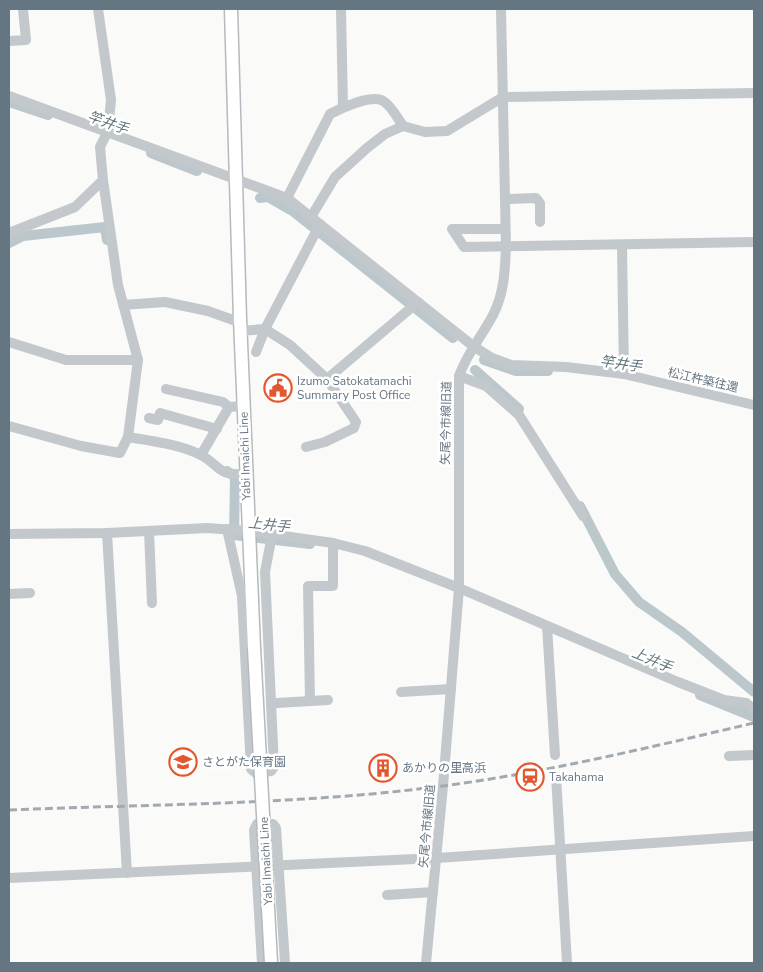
<svg xmlns="http://www.w3.org/2000/svg" width="763" height="972" font-family="'Nunito Sans','Noto Sans JP',sans-serif">
<style>
.lines{fill:none;stroke-linecap:round;stroke-linejoin:round}
.canal{stroke:#bbc7cb;stroke-width:10}
.major-casing{stroke:#b5babe;stroke-width:15}
.minor{stroke:#c3c8cc;stroke-width:10}
.major{stroke:#fff;stroke-width:12}
.rail{stroke:#a2aab0;stroke-width:3;stroke-dasharray:8 4;stroke-linecap:butt}
.major-bridge-casing{stroke:#b5babe;stroke-width:15;stroke-linecap:butt}
.major-bridge{stroke:#fff;stroke-width:12}
.labels{text-anchor:middle;dominant-baseline:central;stroke-width:5;stroke-linejoin:round;paint-order:stroke}
.street-label{font-size:12px;fill:#657683;stroke:#fff}
.poi-label{font-size:12px;fill:#657683;stroke:#fff;text-anchor:start}
.water-label{font-size:14px;font-style:italic;fill:#60757c;stroke:#fff}
</style>
<rect width="100%" height="100%" fill="#fafaf8"/>
<g class="lines">
<g class="canal">
<polyline points="9,102 48,115"/>
<polyline points="151,153 197,171"/>
<polyline points="260,198 268,197 294,212 453,338"/>
<polyline points="9,243 23,236 105,227 107,240"/>
<polyline points="484,360 516,371 548,371"/>
<polyline points="475,370 519,409"/>
<polyline points="227,471 235,477 234,535 310,544"/>
<polyline points="580,506 615,574 639,602 682,632 754,692"/>
<polyline points="700,695 754,717"/>
</g>
<g class="major-casing">
<polyline id="major" points="231,9 240,319 254,648"/>
</g>
<g class="minor">
<polyline points="341,9 343,107"/>
<polyline points="9,41 26,40 23,9"/>
<polyline points="9,96 287,198 473,346 492,358 511,365 566,367 624,374 754,405"/>
<path d="M287,198L330,114C341,108 372,94 383,101C391,105 398,119 403,126"/>
<polyline points="505,199 536,198 540,203 540,222"/>
<polyline points="311,217 335,177 367,148 385,134 403,126 425,132 447,131 503,97 754,93"/>
<polyline points="505,229 452,229 464,247 754,242"/>
<polyline points="9,233 75,207 103,180"/>
<polyline points="622,245 624,374"/>
<polyline points="123,305 165,302 208,311 233,320 240,319"/>
<polyline points="240,331 265,329 290,345 327,379 356,422 354,428 325,442 306,447"/>
<polyline points="9,342 66,360 138,360"/>
<polyline points="256,352 265,329 320,224"/>
<polyline points="459,376 486,386 519,415 583,516"/>
<polyline points="327,379 418,302"/>
<polyline points="166,389 223,402 229,407"/>
<polyline points="149,418 158,420 160,413 217,429"/>
<polyline points="9,426 81,446 120,453 128,437 138,360 118,285 103,180 100,147 108,131 111,100 98,9"/>
<path d="M128,437C152,441 179,444 201,455C222,467 217,476 246,474"/>
<polyline points="201,455 229,407 243,406"/>
<polyline points="227,529 242,596 251,769 256,773 271,771 274,767 265,572 272,535"/>
<polyline points="149,531 152,603"/>
<polyline points="107,533 127,873"/>
<polyline points="9,534 107,533 207,528 249,531 333,543 365,551 459,588 678,682 724,700 746,703 754,709"/>
<polyline points="9,594 30,593"/>
<polyline points="547,626 555,755"/>
<polyline points="401,692 451,689"/>
<polyline points="310,701 308,586 333,586 333,543"/>
<polyline points="277,703 328,700"/>
<polyline points="729,756 754,755"/>
<polyline points="556,776 567,963"/>
<polyline points="9,878 437,858 754,836"/>
<polyline points="387,895 433,892"/>
<polyline points="262,963 254,830 257,824 273,824 276,828 285,963"/>
<path d="M426,963L443,786L459,588V376C467,353 482,336 493,315C504,294 505,271 506,247L501,9"/>
</g>
<use href="#major" class="major"/>
<path class="rail" d="M9,810C153,804 299,805 443,786C548,772 651,747 754,723"/>
<g class="major-bridge-casing">
<polyline id="major-bridge" points="254,648 271,963"/>
</g>
<use href="#major-bridge" class="major-bridge"/>
</g>
<defs>
<g id="civic-ring" transform="scale(1.4375)"><circle r="9.5" fill="#fff" stroke="#e4572e" stroke-width="1.5"/><path d="M-.6-6.5H3V-4.5H.6V-3L4-1V1h2V6H-6V1h2V-1L-.6-3ZM-1.2 2.5V6h2.4V2.5Z" fill="#e4572e"/></g>
<g id="school-ring" transform="scale(1.4375)"><circle r="9.5" fill="#fff" stroke="#e4572e" stroke-width="1.5"/><path d="M0-5L7-2L0 1L-7-2ZM-4 1L0 2.5L4 1V4Q0 6-4 4Z" fill="#e4572e"/></g>
<g id="building-ring" transform="scale(1.4375)"><circle r="9.5" fill="#fff" stroke="#e4572e" stroke-width="1.5"/><path d="M-4-6H4V6H1V3H-1V6H-4ZM-2.5-4.3h1.7v1.8h-1.7ZM.8-4.3h1.7v1.8H.8ZM-2.5-1h1.7V.8h-1.7ZM.8-1h1.7V.8H.8Z" fill="#e4572e"/></g>
<g id="station-ring" transform="scale(1.4375)"><circle r="9.5" fill="#fff" stroke="#e4572e" stroke-width="1.5"/><path d="M-3-6H3Q5-6 5-4V2Q5 4 3 4L4.5 6H3L1.5 4h-3L-3 6H-4.5L-3 4Q-5 4-5 2V-4Q-5-6-3-6ZM-3.5-4v3h7v-3ZM-3.5 1v1.5H-2V1ZM2 1v1.5H3.5V1Z" fill="#e4572e"/></g>
</defs>
<g fill-rule="evenodd">
<use href="#civic-ring" x="278" y="388"/>
<use href="#school-ring" x="183" y="762"/>
<use href="#building-ring" x="383" y="768"/>
<use href="#station-ring" x="530" y="777"/>
</g>
<g class="labels">
<g class="street-label">
<text transform="translate(703 380) rotate(13)">松江杵築往還</text>
<text transform="translate(446 423) rotate(-89)">矢尾今市線旧道</text>
<text transform="translate(245 456) rotate(-92)">Yabi Imaichi Line</text>
<text transform="translate(427 826) rotate(-85)">矢尾今市線旧道</text>
<text transform="translate(266 861) rotate(-93)">Yabi Imaichi Line</text>
</g>
<g class="poi-label">
<text x="297" y="381">Izumo Satokatamachi<tspan x="297" dy="14">Summary Post Office</tspan></text>
<text x="202" y="762">さとがた保育園</text>
<text x="402" y="768">あかりの里高浜</text>
<text x="549" y="777">Takahama</text>
</g>
<g class="water-label">
<text transform="translate(108 123) rotate(20)">竿井手</text>
<text transform="translate(621 364) rotate(8)">竿井手</text>
<text transform="translate(269 525) rotate(6)">上井手</text>
<text transform="translate(652 660) rotate(23)">上井手</text>
</g>
</g>
<rect width="763" height="972" fill="none" stroke="#657683" stroke-width="20"/>
</svg>
